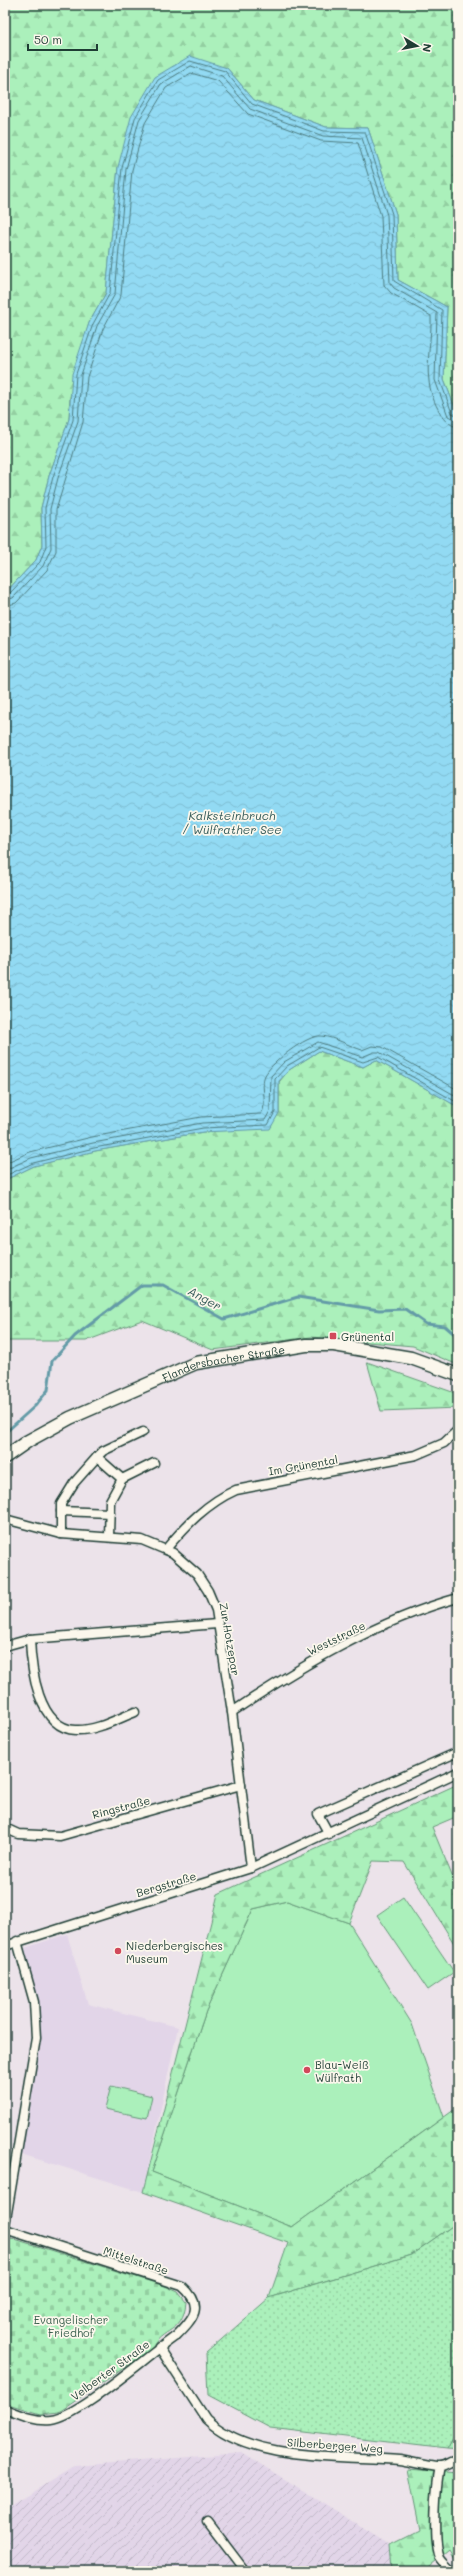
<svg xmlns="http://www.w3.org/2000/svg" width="463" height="2576" font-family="Mali,sans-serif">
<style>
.built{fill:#e2d5e8}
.industrial{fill:url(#industrial-furrows)}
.grass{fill:#abf0bb;stroke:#659678}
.forest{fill:url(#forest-firs);stroke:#659678}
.cemetery{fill:url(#cemetery-stones);stroke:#659678}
.garden{fill:url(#garden-dots);stroke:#659678}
.water{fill:url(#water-waves);stroke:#649ba7}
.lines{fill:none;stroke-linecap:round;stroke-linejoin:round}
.shore{stroke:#4d7c80;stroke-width:1}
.stream{stroke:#649ba7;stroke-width:3}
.street-casing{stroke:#1f3d34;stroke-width:11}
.secondary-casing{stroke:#1f3d34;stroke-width:15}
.street{stroke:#fbf7ec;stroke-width:8}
.secondary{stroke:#fbf7ec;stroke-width:12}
.poi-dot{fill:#d1495b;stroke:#fbf7ec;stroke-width:1.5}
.labels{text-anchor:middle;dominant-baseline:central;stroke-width:3.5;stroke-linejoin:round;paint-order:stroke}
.poi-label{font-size:11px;fill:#1f3d34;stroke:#fbf7ec;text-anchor:start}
.street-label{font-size:11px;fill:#1f3d34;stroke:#fbf7ec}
.park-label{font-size:11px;fill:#3b614f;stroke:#fbf7ec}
.water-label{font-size:12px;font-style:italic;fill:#365c5a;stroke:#fbf7ec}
</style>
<defs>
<pattern id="industrial-furrows" width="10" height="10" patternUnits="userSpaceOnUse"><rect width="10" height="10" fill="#e2d5e8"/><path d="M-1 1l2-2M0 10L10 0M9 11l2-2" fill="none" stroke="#c1b8c8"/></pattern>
<pattern id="forest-firs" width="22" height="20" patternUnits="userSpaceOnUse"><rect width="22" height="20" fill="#abf0bb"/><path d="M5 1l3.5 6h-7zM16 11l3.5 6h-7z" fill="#93cfa1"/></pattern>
<pattern id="cemetery-stones" width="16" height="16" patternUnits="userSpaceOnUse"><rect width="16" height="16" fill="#abf0bb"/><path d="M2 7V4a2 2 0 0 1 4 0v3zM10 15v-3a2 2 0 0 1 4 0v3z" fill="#93cfa1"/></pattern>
<pattern id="garden-dots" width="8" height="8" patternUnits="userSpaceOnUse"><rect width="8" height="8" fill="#abf0bb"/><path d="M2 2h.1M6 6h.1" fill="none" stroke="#93cfa1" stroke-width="1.8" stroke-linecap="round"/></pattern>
<pattern id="water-waves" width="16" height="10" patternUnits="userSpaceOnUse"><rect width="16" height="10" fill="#92daf3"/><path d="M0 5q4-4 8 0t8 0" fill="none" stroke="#7dbcd1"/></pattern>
</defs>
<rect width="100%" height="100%" fill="#ece3ea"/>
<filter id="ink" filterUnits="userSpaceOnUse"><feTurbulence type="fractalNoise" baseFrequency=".025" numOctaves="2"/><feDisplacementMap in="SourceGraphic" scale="8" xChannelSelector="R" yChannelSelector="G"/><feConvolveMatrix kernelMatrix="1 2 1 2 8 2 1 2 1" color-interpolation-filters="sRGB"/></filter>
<g filter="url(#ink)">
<polygon class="built" points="67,1934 88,2004 178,2027 143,2192 21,2154 33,2091 40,2028 25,1948"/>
<polygon class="industrial" points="242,2453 390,2544 392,2571 5,2571 5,2509 75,2466"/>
<g class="grass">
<polygon points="403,1897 454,1972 428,1990 377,1915"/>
<polygon points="287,1901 349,1923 412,2024 444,2117 292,2227 152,2172 206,2011 253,1909"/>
<polygon points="111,2086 152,2096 147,2118 105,2109"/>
<polygon points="458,2429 458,2450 447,2449"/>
</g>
<g class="forest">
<polygon points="5,5 458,5 458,416 444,379 447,307 398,280 396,214 368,128 326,127 254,100 227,68 118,167 106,293 89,323 70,397 69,419 49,476 41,508 42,545 36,560 5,593"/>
<polygon points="319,1051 363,1067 376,1060 458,1107 458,1365 413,1346 311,1337 213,1350 142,1320 86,1341 5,1341 5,1180 34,1166 95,1151 203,1132 236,1129 279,1113 279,1082 289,1070"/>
<polygon points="367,1362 458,1394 458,1408 381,1411"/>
<polygon points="458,1784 458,1816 432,1827 458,1890 458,1950 404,1862 373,1861 349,1923 287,1901 253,1909 206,2011 152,2172 292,2227 458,2107 458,2222 411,2255 269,2298 288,2243 143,2192 218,1894"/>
<polygon points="408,2469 458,2473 458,2564 449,2549 423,2571 392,2571 390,2544 420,2529"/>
</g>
<path class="cemetery" d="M5,2236L165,2286L178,2292L186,2302C183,2335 161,2327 152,2349L59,2412L40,2414L5,2403Z"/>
<polygon class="garden" points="458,2222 458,2429 447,2449 270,2428 208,2395 206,2353 269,2298 411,2255"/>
<polygon class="water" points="190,56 227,68 254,100 326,127 368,128 396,214 398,280 447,307 444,379 458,416 458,1107 376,1060 363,1067 319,1051 289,1070 279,1081 279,1113 270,1129 203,1132 95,1151 34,1166 5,1180 5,593 36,560 42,545 41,508 49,476 69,419 72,374 89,323 106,293 118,167 131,117 155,77"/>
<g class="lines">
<g class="shore">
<polyline points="5,595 9,594 40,562 46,546 45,508 53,477 73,420 76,374 93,324 110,293 122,168 135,118 158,80 190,61 225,71 252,104 324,131 365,132 392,214 394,281 442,310 440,380 452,413 458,416"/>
<polyline points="5,600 13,598 43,566 51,548 50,509 58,478 78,421 81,375 97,326 115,294 126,169 139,120 161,84 191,66 222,76 250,109 323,136 362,138 387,215 390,283 394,288 437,313 435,380 448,416 458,421"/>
<path d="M5,606L16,603L47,570L56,551V510L83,422L87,377L103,329L121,295L132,170L145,123L166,88L191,73L218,81L248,114L321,141L358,143L381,216L384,285L391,293L431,316C432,337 426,360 429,381C430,395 442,426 458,427"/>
<path d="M5,1163L30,1152L92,1137L201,1117L261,1114C268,1104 261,1089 264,1078C267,1065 308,1034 321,1036C335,1037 349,1046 362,1050L372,1046L382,1047L458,1090"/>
<polyline points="5,1170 31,1158 93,1143 202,1123 265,1120 270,1111 271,1076 284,1062 318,1042 362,1057 374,1052 379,1052 458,1097"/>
<polyline points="5,1176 33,1163 94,1148 203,1128 268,1125 275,1112 275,1079 287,1066 319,1047 363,1062 378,1057 458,1103"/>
</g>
<polyline class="stream" points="5,1433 35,1406 48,1390 52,1361 75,1336 142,1285 163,1285 224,1319 298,1297 379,1310 405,1309 426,1324 445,1326 458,1337"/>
<g class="street-casing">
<g id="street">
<polyline points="97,1457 103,1451 143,1432"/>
<polyline points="122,1479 154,1463"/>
<polyline points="61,1511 110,1513"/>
<polyline points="5,1519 61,1534 142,1540 173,1553 197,1574 208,1591 216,1610 232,1712 251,1868"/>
<polyline points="61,1534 61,1504 74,1483 97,1457 122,1479 110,1501 109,1536"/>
<path d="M166,1549C186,1525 207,1503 236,1490L416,1455L444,1443L458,1430"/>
<path d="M30,1639C31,1668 38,1729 76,1730C96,1731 117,1719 135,1712"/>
<polyline points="5,1646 30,1639 217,1624"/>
<path d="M232,1712C301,1666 378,1620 458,1598"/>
<polyline points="5,1828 18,1834 60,1836 241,1785"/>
<polyline points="329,1834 318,1814 458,1752"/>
<polyline points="5,1946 251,1868 458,1772"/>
<polyline points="5,2225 36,2038 34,2002 17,1941"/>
<path d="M5,2229L182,2286C205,2306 194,2318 176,2336C149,2354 79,2417 52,2420C36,2422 20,2415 5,2409"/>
<path d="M159,2347L206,2419C251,2462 341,2455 399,2460C408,2461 436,2468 441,2467C447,2466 451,2461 458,2461"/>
<path d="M440,2467C436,2484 432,2542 439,2557C442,2562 448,2567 452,2571"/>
<polyline points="207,2521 245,2571"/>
</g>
</g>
<g class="secondary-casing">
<g id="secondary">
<path id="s1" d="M5,1457L28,1441L70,1418L196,1363L306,1345H334L411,1358L458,1375"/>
</g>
</g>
<use href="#street" class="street"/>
<use href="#secondary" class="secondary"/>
</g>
</g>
<g class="poi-dot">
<rect x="329" y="1332" width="8" height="8" rx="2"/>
<circle cx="118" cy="1951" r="4"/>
<circle cx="307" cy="2070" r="4"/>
</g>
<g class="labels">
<g class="poi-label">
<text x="341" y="1336">Grünental</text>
<text x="126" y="1945">Niederbergisches<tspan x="126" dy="13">Museum</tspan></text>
<text x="315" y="2064">Blau-Weiß<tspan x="315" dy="13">Wülfrath</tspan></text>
</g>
<g class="street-label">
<text stroke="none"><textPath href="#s1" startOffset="240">Flandersbacher Straße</textPath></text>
<text transform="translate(303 1465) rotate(-10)">Im Grünental</text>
<text transform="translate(336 1638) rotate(-26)">Weststraße</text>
<text transform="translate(230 1639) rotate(80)">Zur Hotzepar</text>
<text transform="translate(121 1807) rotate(-15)">Ringstraße</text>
<text transform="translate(166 1884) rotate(-17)">Bergstraße</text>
<text transform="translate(136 2260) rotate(18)">Mittelstraße</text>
<text transform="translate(110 2370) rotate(-36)">Velberter Straße</text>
<text transform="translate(335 2445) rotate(4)">Silberberger Weg</text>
</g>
<g class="park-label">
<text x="71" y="2319">Evangelischer<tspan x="71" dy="13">Friedhof</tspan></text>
</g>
<g class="water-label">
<text x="232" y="815">Kalksteinbruch<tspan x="232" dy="14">/ Wülfrather See</tspan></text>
<text transform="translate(205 1298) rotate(29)">Anger</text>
</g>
</g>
<rect width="463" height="2576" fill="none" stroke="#fbf7ec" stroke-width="20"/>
<rect x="10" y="10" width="443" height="2556" fill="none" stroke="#1f3d34" stroke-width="1.5" filter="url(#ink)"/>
<g transform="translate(417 46) rotate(100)" stroke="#fbf7ec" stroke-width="3" paint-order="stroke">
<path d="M0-3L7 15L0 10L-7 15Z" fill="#1f3d34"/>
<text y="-6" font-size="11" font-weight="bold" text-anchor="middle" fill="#1f3d34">N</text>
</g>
<path d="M28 44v6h69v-6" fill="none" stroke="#1f3d34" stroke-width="2"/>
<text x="34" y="44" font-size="12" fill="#1f3d34" stroke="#fbf7ec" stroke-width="3" paint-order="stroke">50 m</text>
</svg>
